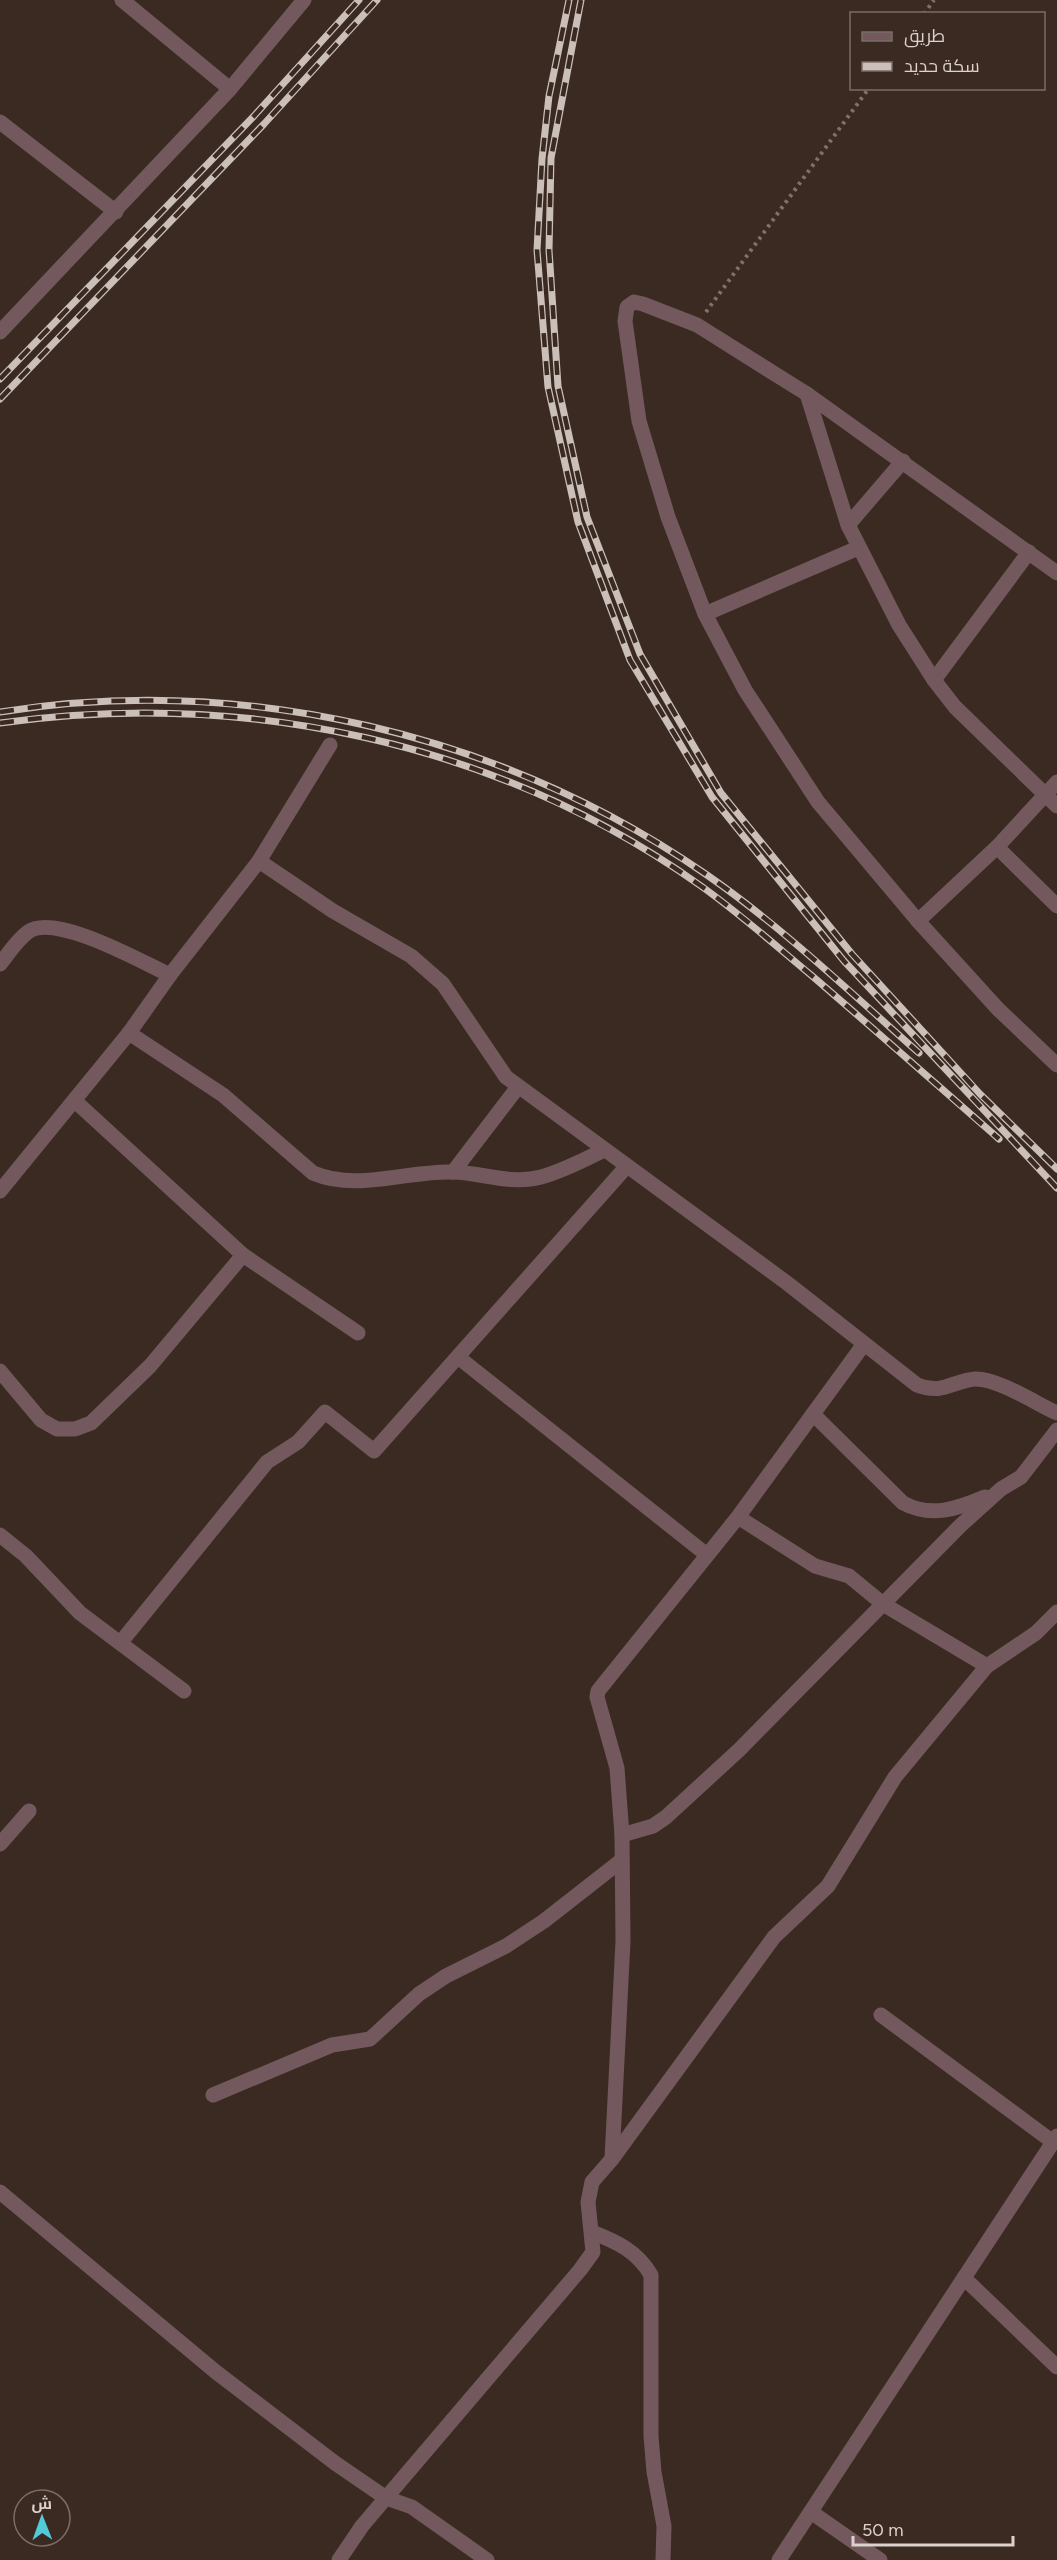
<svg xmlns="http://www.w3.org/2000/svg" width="1057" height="2560" font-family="Figtree,Cairo,sans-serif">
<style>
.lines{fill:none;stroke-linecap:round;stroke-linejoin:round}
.path{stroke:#80716b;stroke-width:4;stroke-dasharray:3 4.5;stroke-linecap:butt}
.minor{stroke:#73595d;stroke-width:15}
.rail-casing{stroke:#cbbfba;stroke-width:7}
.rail{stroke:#3b2a22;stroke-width:4.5;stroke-dasharray:14;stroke-linecap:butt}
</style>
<rect width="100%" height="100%" fill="#3b2a22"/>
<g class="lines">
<g class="path">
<polyline points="924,14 934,0"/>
<polyline points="706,312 869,88"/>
</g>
<g class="minor">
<polyline points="122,0 230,89"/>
<polyline points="0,122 116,212"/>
<polyline points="0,332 230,89 304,0"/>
<polyline points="807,394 848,525 899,625 934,680 955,707 1057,806"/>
<polyline points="848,525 903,461"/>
<polyline points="1057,573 807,394 697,325 643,304 634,302 627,307 625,321 639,421 668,517 705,614 745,690 818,802 918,921 998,1009 1057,1065"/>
<polyline points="705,614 858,548"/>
<polyline points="934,680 1029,552"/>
<polyline points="997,847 1057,906"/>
<path d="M259,861L333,911L411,956L443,984L506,1077L787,1283L917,1385C943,1395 952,1381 975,1379C997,1378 1037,1404 1057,1413"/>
<polyline points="918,921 997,847 1057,782"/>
<path d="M0,964C8,954 17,940 28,932C54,912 142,962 170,975"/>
<path d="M129,1033L223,1095L313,1173C358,1192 407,1170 454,1172C482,1173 512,1185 541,1177C563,1171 584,1160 604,1150"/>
<polyline points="75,1101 243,1255 358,1333"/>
<polyline points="453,1172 518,1087"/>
<polyline points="0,1191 129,1033 170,975 259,861 330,745"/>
<polyline points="458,1357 707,1555"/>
<polyline points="0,1371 41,1420 57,1429 75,1429 91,1423 150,1366 243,1255"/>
<path d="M813,1414L903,1503C931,1518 957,1509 985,1497"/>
<polyline points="738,1517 815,1566 849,1576 883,1604 987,1666"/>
<polyline points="0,1535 26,1556 80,1613 184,1691"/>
<polyline points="121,1642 267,1462 298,1442 325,1412 374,1451 627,1166"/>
<polyline points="622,1835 653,1826 666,1817 739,1750 961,1525 1001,1489 1021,1477 1057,1430"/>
<polyline points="0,1844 29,1811"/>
<polyline points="881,2015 1053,2142"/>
<polyline points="213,2095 332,2045 370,2039 419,1994 446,1976 506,1946 544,1921 622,1860"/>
<polyline points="612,2159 623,1941 622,1835 617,1768 597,1697 598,1691 738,1517 864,1344"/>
<polyline points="0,2192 216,2372 335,2463 386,2498 412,2507 487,2560"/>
<path d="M592,2232C617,2242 637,2251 651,2275V2436L654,2472L664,2526L663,2560"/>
<polyline points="964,2278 1057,2367"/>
<polyline points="811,2512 880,2560"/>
<polyline points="339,2560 362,2526 580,2270 593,2252 588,2202 592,2182 612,2159 774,1937 828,1886 895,1777 987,1666 1036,1633 1057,1612"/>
<polyline points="779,2560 1057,2136"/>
</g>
<g class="rail-casing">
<g id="rail">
<polyline points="569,0 549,96 542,159 537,250 548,387 578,522 630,660 712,797 844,961 1057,1188"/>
<polyline points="581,0 551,158 549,250 558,386 587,517 640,654 721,793 852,954 980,1094 1057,1169"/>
<polyline points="0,379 254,116 359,0"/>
<polyline points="0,399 264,124 377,0"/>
<path d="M0,712C245,673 503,734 707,875C782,927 850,992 919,1053"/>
<path d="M0,723C245,689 498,742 701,886C739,913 775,945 811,975C874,1029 936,1084 999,1139"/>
</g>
</g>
<use href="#rail" class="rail"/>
</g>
<rect x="850" y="12" width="195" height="78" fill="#3b2a22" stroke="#7b6d66" stroke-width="1.5"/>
<rect x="862" y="32" width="30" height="9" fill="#73595d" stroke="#7b6d66" stroke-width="1.5"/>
<text x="904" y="42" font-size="18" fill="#dcd1cc">طريق</text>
<rect x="862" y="62" width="30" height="9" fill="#cbbfba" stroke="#7b6d66" stroke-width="1.5"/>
<text x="904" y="72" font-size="18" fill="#dcd1cc">سكة حديد</text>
<g transform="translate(42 2518) rotate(359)"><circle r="28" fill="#3b2a22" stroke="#7b6d66" stroke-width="1.5"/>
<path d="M0-4.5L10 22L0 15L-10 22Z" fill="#52cbd7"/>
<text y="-9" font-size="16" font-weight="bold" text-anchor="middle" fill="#dcd1cc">ش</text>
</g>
<path d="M853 2536v9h160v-9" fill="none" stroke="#dcd1cc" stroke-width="3"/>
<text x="862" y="2536" font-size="18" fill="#dcd1cc" stroke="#3b2a22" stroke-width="4.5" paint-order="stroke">50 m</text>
</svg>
